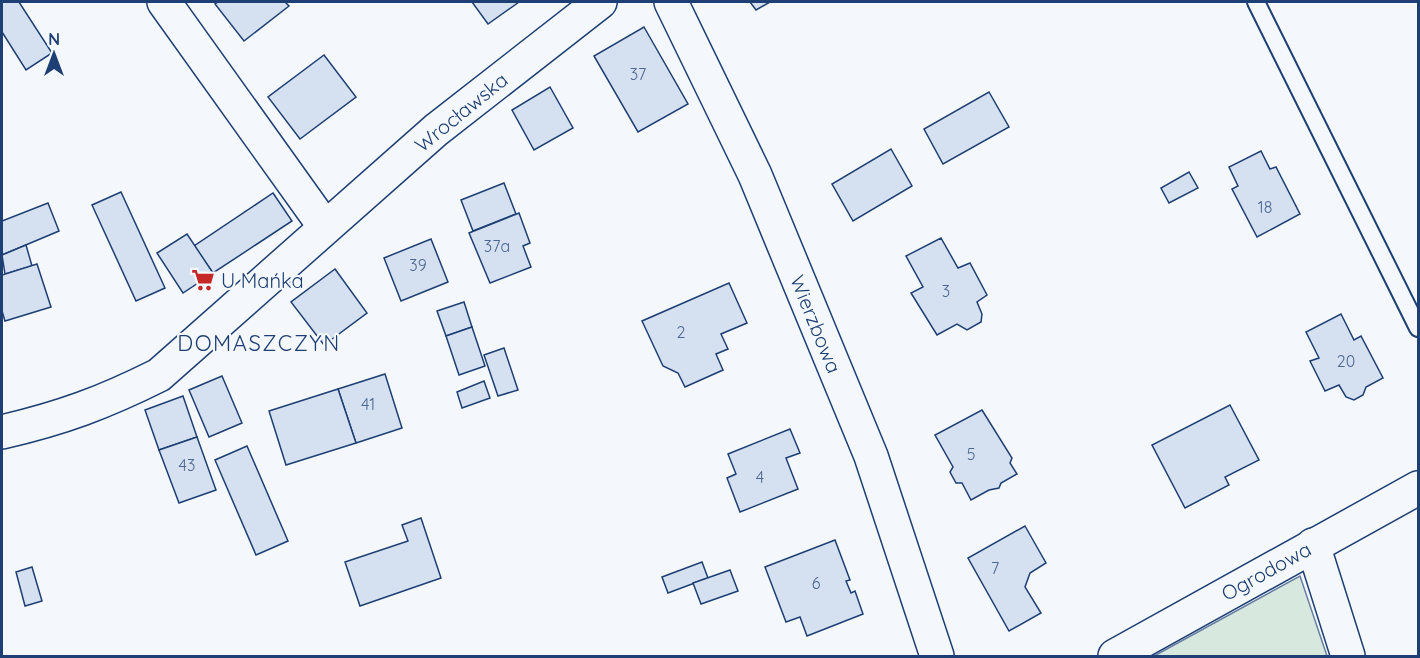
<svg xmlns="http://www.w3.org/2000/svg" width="1420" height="658" font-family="Quicksand,sans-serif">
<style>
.green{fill:#d7e8df;stroke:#687fa3;stroke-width:1.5}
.building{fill:#d5e0f0;stroke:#1d3f73;stroke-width:1.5}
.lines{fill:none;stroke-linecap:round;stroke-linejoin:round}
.service-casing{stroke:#1d3f73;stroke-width:20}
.minor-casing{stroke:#1d3f73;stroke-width:36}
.service{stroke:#f4f7fb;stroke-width:16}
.minor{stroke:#f4f7fb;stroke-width:33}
.labels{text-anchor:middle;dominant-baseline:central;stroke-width:4.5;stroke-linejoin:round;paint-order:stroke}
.number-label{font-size:16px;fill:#4b6792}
.street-label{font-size:20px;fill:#1d3f73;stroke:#f4f7fb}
.poi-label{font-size:20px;fill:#1d3f73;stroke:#f4f7fb;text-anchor:start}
.quarter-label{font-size:22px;letter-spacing:1.5px;fill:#1d3f73;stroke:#f4f7fb}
</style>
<rect width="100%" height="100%" fill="#f4f7fb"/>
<polygon class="green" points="1300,576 1327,656 1154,656"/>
<g class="building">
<polygon points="2,2 19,2 52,53 26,70 2,32"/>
<polygon points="218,2 285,2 289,6 244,41 215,4"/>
<polygon points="472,2 519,2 488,24"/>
<polygon points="750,2 770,2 756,10"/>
<polygon points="644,27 688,104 638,132 594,56"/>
<polygon points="324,55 356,97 300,139 268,97"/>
<polygon points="550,87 573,128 534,150 512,110"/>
<polygon points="989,92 1009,127 943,164 924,129"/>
<polygon points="891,149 912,186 853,221 832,184"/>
<polygon points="1261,151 1270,169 1276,167 1300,214 1257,237 1232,189 1238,186 1229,167"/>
<polygon points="1189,172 1198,188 1169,203 1161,188"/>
<polygon points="504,183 516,214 473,231 461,200"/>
<polygon points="121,192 165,288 136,301 92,205"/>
<polygon points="273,193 292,221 213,273 194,246"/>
<polygon points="48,203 59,231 2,255 2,221"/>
<polygon points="519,213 530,243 523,246 531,267 490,283 469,233"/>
<polygon points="187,234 213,273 183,293 157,253"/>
<polygon points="941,238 958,268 970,263 987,295 977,302 982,314 981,322 967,330 957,324 937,335 911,293 923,287 906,256"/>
<polygon points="431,239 448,282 401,301 384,258"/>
<polygon points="26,245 32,266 5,274 2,255"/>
<polygon points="37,264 51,307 5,321 2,311 2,275"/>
<polygon points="335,269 367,313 324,345 291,302"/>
<polygon points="729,283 747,323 721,334 728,349 716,354 723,370 685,387 678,373 663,366 642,321"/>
<polygon points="464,302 472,327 446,336 437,311"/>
<polygon points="1341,314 1354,340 1361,336 1383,378 1366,387 1363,395 1354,400 1346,397 1339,385 1325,391 1310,361 1319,358 1306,332"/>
<polygon points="472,327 485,366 459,375 446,336"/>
<polygon points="504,348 518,390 498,396 484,355"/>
<polygon points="385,374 402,428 356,443 338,389"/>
<polygon points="222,376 242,423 209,437 189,390"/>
<polygon points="484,381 490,398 462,408 457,392"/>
<polygon points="338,389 356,443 286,465 269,411"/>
<polygon points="183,396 197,437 159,450 145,410"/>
<polygon points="1230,405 1259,460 1225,477 1229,485 1185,508 1152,445"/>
<polygon points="982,410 1012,458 1010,463 1017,474 1001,483 999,488 989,490 971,500 962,483 956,483 950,472 953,467 935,435"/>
<polygon points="790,429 800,453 786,458 798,489 740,512 727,478 736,474 728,454"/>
<polygon points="197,437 216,490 179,503 159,450"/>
<polygon points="247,446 288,541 256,555 215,460"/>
<polygon points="421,518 441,578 360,606 345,562 408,541 402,525"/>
<polygon points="1025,526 1046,563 1030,573 1025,587 1041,613 1009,631 968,558"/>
<polygon points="835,540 850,580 846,581 851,593 855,591 863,614 807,636 800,617 786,622 765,567"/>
<polygon points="702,562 708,578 668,593 662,577"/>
<polygon points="32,567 42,601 25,606 16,572"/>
<polygon points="730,570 738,591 701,604 693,583"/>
</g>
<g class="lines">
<g class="service-casing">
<polyline id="service" points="1256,2 1418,328"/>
</g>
<g class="minor-casing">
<g id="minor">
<polyline points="164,2 325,227"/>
<polyline points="671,2 755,175 871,456 937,656"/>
<path d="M2,432C62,418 103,403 159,375L436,130L600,2"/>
<polyline points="1313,545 1348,656"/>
<polyline points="1115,656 1418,488"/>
</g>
</g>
<use href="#service" class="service"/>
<use href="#minor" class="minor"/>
</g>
<defs>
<g id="supermarket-bare" transform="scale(1.8)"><path d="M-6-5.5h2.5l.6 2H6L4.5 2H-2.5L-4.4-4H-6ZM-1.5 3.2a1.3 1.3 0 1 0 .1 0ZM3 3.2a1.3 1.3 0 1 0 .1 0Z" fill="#c62828" stroke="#f4f7fb" stroke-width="2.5" paint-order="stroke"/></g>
</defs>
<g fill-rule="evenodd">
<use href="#supermarket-bare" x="203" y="280"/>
</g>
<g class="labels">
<g class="number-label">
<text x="638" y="74">37</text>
<text x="1265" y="207">18</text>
<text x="497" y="246">37a</text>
<text x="418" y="265">39</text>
<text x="946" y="291">3</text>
<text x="681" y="332">2</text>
<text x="1346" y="361">20</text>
<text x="368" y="404">41</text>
<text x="971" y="454">5</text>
<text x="187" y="465">43</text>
<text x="760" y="477">4</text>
<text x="995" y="568">7</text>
<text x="816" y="583">6</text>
</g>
<g class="street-label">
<text transform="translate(461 112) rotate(-39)">Wrocławska</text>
<text transform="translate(816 324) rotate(68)">Wierzbowa</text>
<text transform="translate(1266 571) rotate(-29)">Ogrodowa</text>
</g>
<g class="poi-label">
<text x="221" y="280">U Mańka</text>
</g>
<g class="quarter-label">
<text x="259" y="343">DOMASZCZYN</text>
</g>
</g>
<rect width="1420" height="658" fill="none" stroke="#1d3f73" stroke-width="6"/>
<g transform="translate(54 54)" stroke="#f4f7fb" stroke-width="4.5" paint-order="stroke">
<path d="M0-4.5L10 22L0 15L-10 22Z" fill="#1d3f73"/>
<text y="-9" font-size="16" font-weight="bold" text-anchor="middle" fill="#1d3f73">N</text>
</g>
</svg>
